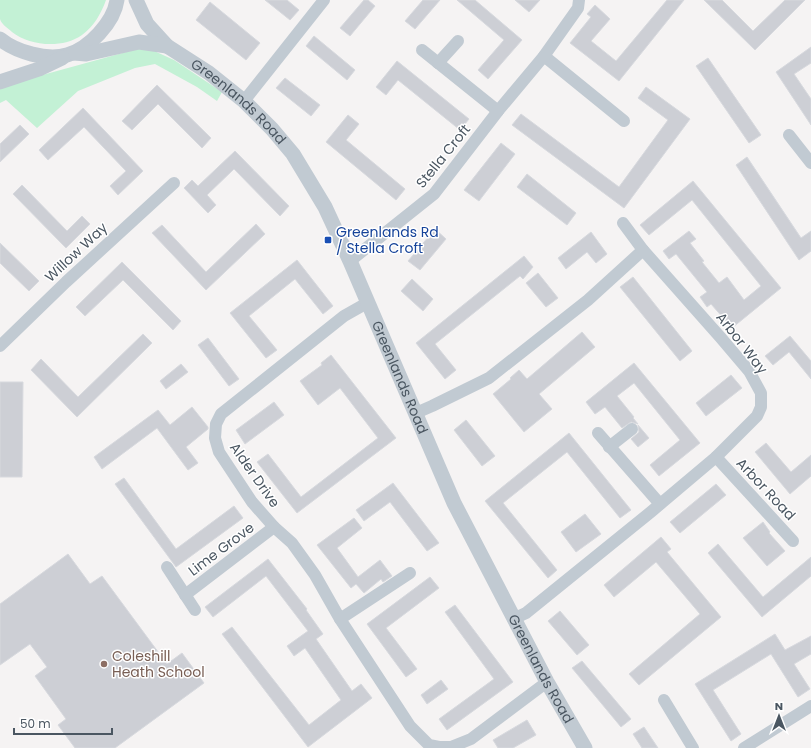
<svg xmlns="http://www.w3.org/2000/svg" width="811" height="748" font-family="Poppins,sans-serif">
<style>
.green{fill:#c3f1d5}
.building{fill:#cdcfd5;stroke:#d7d9de}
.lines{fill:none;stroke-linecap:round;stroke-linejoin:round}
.minor{stroke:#c1cad2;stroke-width:12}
.tertiary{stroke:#c1cad2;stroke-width:15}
.transit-dot{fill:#1a4fb4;stroke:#fff;stroke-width:1.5}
.education-dot{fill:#8d6e63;stroke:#fff;stroke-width:1.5}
.labels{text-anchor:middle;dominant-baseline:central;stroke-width:3;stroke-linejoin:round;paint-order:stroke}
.street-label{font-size:14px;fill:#4a5661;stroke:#fff}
.transit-label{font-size:14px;fill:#164399;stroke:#fff;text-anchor:start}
.education-label{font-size:14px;fill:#785e54;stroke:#fff;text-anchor:start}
</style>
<rect width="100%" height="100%" fill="#f5f3f3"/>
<g class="green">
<path d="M0,0H106C101,14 94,26 82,35C62,49 30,46 12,32C8,28 1,24 0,19C0,13 0,6 0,0Z"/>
<polygon points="137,49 152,50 174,60 222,92 217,101 197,87 155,64 135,68 78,91 37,128 6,100 0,103 0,88 6,85"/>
</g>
<g class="building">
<polygon points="265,0 287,0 299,10 290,20"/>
<polygon points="364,0 368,0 375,6 350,36 340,28"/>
<polygon points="423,0 440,0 415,29 405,21"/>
<polygon points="457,0 475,0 522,40 488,79 478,70 504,40"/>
<polygon points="515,0 540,0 529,12"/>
<polygon points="667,0 684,0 619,81 570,43 591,17 587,14 595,5 610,19 591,41 616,61"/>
<polygon points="704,0 722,0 753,31 785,0 805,0 755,50"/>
<polygon points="210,2 260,43 246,60 196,20"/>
<polygon points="314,36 355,70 347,80 306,46"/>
<polygon points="811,47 811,63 794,74 811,99 811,125 776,72"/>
<polygon points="708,58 761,135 749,143 696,66"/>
<polygon points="397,61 469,119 460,130 398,80 386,95 376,87"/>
<polygon points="285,78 320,105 311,116 276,88"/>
<polygon points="157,85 211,138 202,148 158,104 132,130 122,121"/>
<polygon points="646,87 690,119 624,208 512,125 521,114 619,187 668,120 638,98"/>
<polygon points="83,108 143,171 118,195 110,186 126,171 84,127 48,160 39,150"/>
<polygon points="348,115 359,124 346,140 405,189 396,200 326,142"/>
<polygon points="20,125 29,134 0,162 0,144"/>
<polygon points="501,143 515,154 479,201 464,190"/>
<polygon points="235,151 289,206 280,216 234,169 207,195 216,205 208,213 184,188 192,180 198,186"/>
<polygon points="747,157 801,238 811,231 811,251 799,260 736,165"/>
<polygon points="527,174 576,213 567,225 517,187"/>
<polygon points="693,181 781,288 732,328 711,304 707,307 700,297 707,292 676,254 669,259 663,251 689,231 696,239 690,243 704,261 702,262 719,283 727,277 744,300 761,286 692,200 649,235 640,225"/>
<polygon points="22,185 67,231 82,216 90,224 66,248 13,194"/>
<polygon points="256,224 265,234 206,290 152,233 162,225 206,272"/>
<polygon points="435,229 446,239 420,270 408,261"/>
<polygon points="591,232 607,254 596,263 587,252 566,269 558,258"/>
<polygon points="0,243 39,281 29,291 0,263"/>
<polygon points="524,256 533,267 523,279 520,276 435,344 456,370 445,379 416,343"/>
<polygon points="297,260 333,306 323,314 295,279 249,316 277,350 266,358 230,313"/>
<polygon points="122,262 181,321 173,330 123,280 85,316 76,307"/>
<polygon points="538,273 558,298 546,307 526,283"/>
<polygon points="633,277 692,351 680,361 620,287"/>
<polygon points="412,279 433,299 423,311 401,291"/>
<polygon points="582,332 595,347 539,394 552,409 524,432 493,394 511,379 510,378 519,370 527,379"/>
<polygon points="143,334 152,343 77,417 31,370 41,359 78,397"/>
<polygon points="790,336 811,361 811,379 789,352 773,365 765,356"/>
<polygon points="208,338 239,379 229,386 198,345"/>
<polygon points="331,355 396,438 297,513 257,462 268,454 301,497 378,438 340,388 318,405 300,381 322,365 321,363"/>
<polygon points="634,363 700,443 659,476 650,465 680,440 634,383 617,396 634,417 633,418 638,424 631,422 622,428 605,407 595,414 586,402"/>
<polygon points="181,364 188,372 166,389 160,381"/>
<polygon points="731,375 742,388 706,416 696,403"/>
<polygon points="0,382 23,382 22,477 0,477"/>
<polygon points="274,402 284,415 245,444 236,430"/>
<polygon points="192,407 208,427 208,429 186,447 198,463 188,470 157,428 102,469 94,457 158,410 170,425"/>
<polygon points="466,420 495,456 482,466 454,430"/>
<polygon points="638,425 649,438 638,447 631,439 639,432"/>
<polygon points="569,433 631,510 620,518 567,452 503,503 557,570 548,578 485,501"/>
<polygon points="766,443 791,472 811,455 811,476 790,494 755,452"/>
<polygon points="124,478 176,549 234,506 243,518 176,567 115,484"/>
<polygon points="393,483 439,543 427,551 390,502 364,521 356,510"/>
<polygon points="716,484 726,495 680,533 670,522"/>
<polygon points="585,514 601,534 576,552 561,532"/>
<polygon points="354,518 362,528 337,548 358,577 380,560 392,576 383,582 381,579 364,593 356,584 351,588 317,545"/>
<polygon points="763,522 770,532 769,533 785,551 767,566 743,538"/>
<polygon points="661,537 671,549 667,552 721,617 639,685 629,674 700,614 656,562 614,597 604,585"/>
<polygon points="718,544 763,597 811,557 811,576 762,617 708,553"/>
<polygon points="68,554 90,584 102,576 167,664 182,653 204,683 115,748 75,748 58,725 66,719 35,676 47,667 30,644 0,665 0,604"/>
<polygon points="268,559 307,609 306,610 323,634 316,639 352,691 361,684 372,698 308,747 222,634 232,627 309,725 341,700 305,648 294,656 287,646 308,631 266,576 213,617 205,607"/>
<polygon points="430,577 439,588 386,628 417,669 406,677 367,624"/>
<polygon points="455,605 513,682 447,730 439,719 494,679 445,612"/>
<polygon points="560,611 589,645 577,655 548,621"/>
<polygon points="775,634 785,650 811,636 811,654 794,664 810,689 798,697 771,654 713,690 741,734 731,741 695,684"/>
<polygon points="582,661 631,719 621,727 572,668"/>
<polygon points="441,680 448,689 427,704 421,695"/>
<polygon points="527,720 536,735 513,748 498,748 493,740"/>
<polygon points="644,727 658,748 642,748 633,734"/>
</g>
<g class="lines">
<g class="minor">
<polyline points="422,50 498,111"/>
<polyline points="544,56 624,121"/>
<polyline points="438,63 458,41"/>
<polyline points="244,101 324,0"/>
<polyline points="789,135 811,163"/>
<polyline points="350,261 434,194 498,111 544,56 578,8 579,0"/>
<polyline points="367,303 344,316 221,414 216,424 215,438 219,452 252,502 274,527 292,543 315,575 340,619 410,726 429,745 439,747 451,747 471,739 547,682"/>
<polyline points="0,346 66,282 174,183"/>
<polyline points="416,413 432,406 489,378 588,300 643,250"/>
<polyline points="598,433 660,504"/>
<polyline points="609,447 632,429"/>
<polyline points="716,457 793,541"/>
<polyline points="167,567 195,610"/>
<polyline points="185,595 274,527"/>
<polyline points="340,619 410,573"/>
<polyline points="513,619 526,613 652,511 716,457 757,416 761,407 761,393 749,371 721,338 643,250 623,223"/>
<polyline points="664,700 693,748"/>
<polyline points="744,748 811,706"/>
</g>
<g class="tertiary">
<path id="s1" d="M136,0L147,24L167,46L209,73L244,101L272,129L293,154L325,207L350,261L454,503L547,682L585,748"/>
<path d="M0,39C16,52 47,61 67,55C89,49 114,22 117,0"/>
<polyline points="74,53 86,54 139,42 167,46"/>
<polyline points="0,82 39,69 62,58"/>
</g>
</g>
<rect class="transit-dot" x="324" y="236" width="8" height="8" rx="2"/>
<circle class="education-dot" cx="104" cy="664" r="4"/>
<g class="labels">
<g class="street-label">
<text stroke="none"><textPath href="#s1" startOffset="147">Greenlands Road</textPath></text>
<text transform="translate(443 156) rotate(-51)">Stella Croft</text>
<text transform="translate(76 252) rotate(-43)">Willow Way</text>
<text transform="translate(742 343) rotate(52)">Arbor Way</text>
<text stroke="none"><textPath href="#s1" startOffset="471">Greenlands Road</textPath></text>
<text transform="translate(255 475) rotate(55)">Alder Drive</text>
<text transform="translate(766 489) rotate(47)">Arbor Road</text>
<text transform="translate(221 549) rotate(-37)">Lime Grove</text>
<text stroke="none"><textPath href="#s1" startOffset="795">Greenlands Road</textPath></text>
</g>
<g class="transit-label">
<text x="336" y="232">Greenlands Rd<tspan x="336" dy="16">/ Stella Croft</tspan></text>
</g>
<g class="education-label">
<text x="112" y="656">Coleshill<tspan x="112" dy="16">Heath School</tspan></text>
</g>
</g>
<g transform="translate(779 716)" stroke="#ffffff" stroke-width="3" paint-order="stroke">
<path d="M0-3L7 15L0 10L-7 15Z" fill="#4a5661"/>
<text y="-6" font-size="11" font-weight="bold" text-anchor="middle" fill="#4a5661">N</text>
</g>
<path d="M14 728v6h98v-6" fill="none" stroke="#4a5661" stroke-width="2"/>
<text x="20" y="728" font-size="12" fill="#4a5661" stroke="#ffffff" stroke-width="3" paint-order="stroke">50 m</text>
</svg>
